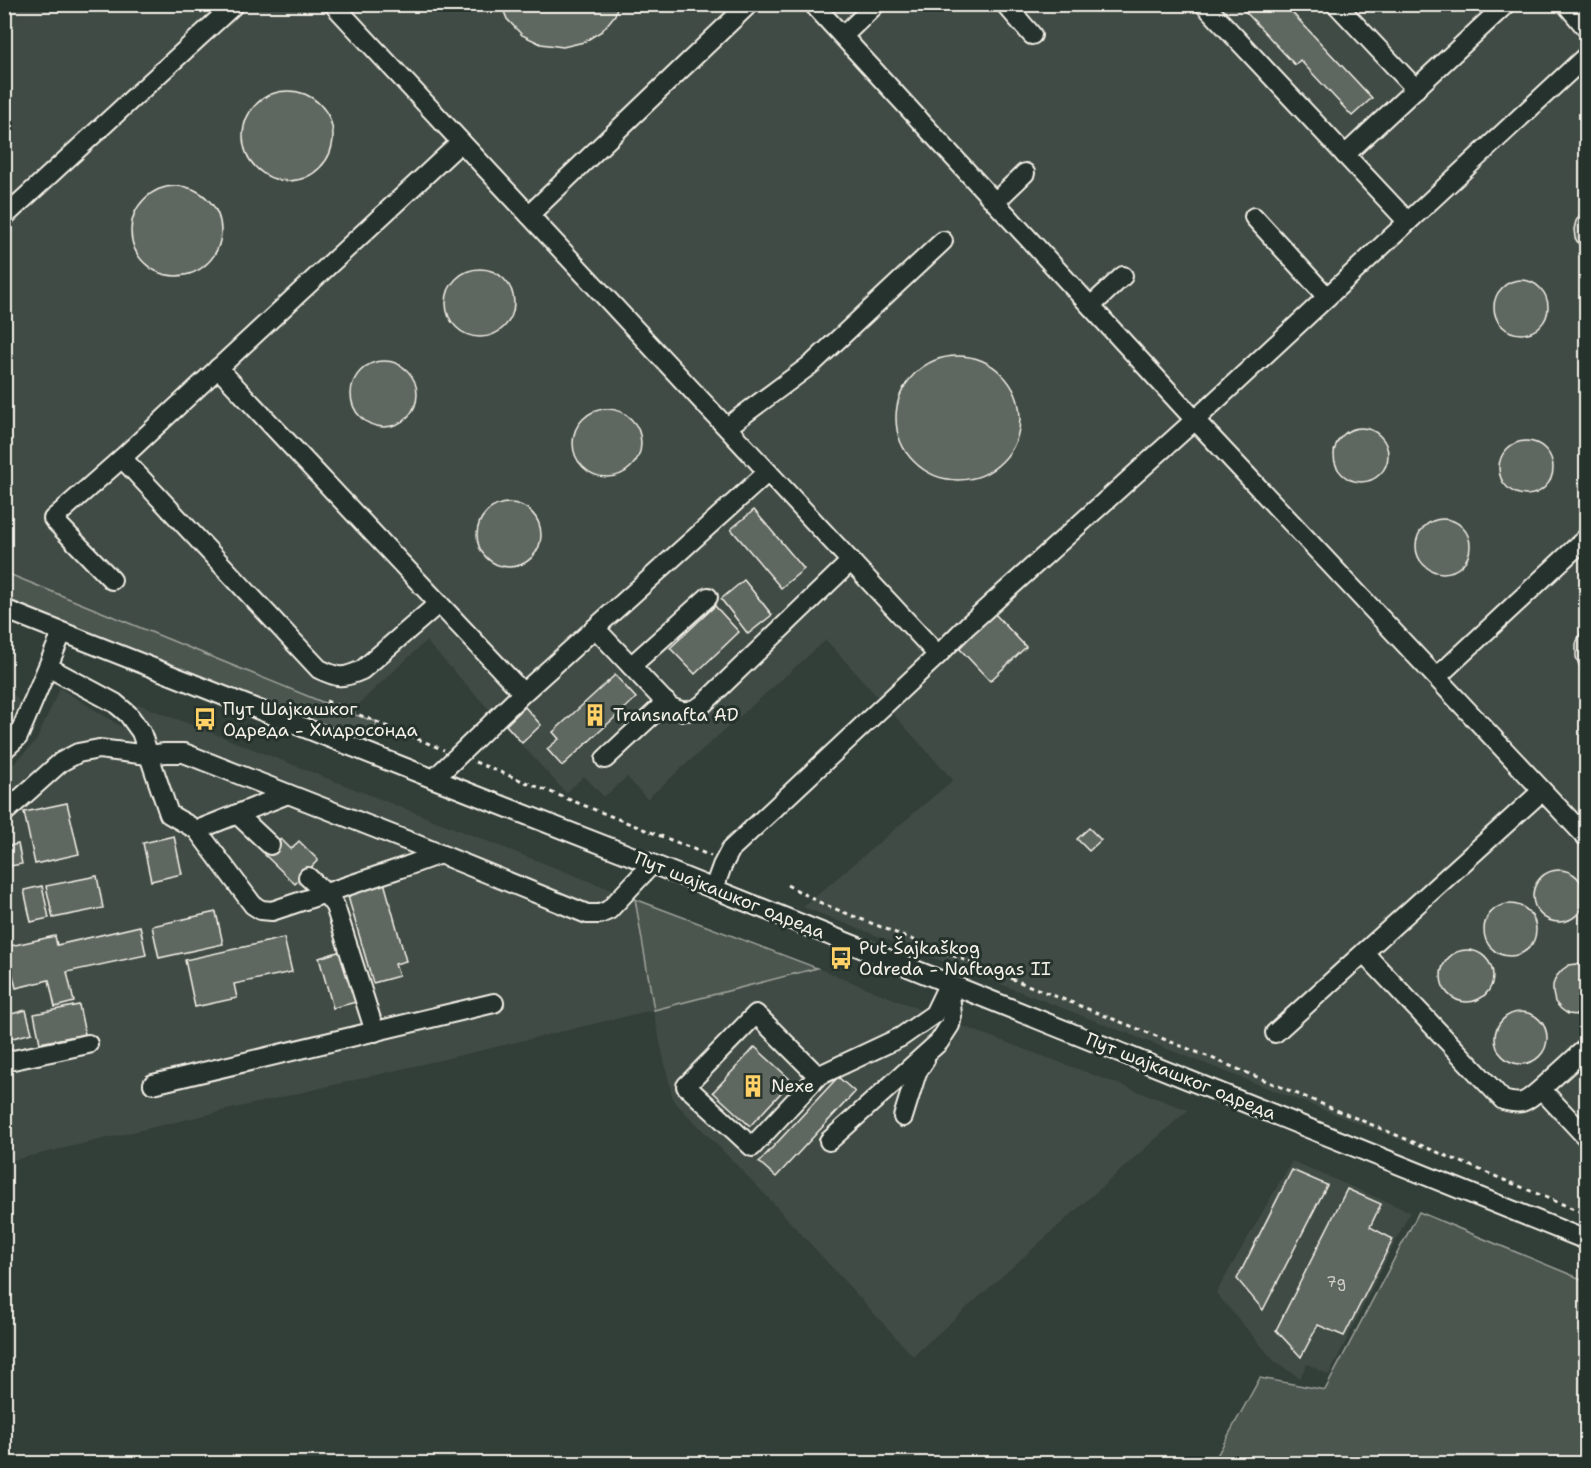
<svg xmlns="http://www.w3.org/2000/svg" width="1591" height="1468" font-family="'Shantell Sans',sans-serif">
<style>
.built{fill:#404b44}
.green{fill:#4c564f;stroke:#a0a49c;stroke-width:1.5}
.building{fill:#5f6861;stroke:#f4f1e8;stroke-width:1.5}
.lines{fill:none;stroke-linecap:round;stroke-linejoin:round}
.minor-casing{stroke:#f4f1e8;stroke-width:22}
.path{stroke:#f4f1e8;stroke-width:3;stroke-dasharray:4.5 4.5;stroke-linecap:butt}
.minor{stroke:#26332d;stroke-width:18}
.labels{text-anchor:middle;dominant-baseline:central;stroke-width:6;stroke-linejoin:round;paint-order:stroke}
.number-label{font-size:15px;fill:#cfcfc6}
.poi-label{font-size:18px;fill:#f4f1e8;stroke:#26332d;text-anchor:start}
.street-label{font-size:18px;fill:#f4f1e8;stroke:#26332d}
</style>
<rect width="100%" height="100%" fill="#323e38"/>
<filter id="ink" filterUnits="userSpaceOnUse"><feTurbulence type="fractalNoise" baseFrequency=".0167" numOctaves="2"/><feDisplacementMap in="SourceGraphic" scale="12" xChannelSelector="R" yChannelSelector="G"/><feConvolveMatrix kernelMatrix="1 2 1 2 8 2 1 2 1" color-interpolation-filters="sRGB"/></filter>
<g filter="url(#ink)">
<g class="built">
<polygon points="4,5 1586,5 1586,1212 803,907 953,780 826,640 647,799 627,777 604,797 584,776 566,793 426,641 349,713 5,572"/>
<polygon points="4,682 22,705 5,721 4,721"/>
<polygon points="60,688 122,727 138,704 635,899 654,1010 817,968 946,1020 1188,1110 913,1356 761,1190 673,1100 653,1010 5,1162 4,774 36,741"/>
<polygon points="1292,1161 1410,1212 1329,1375 1307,1364 1300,1378 1275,1362 1216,1293"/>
</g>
<g class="green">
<polygon points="4,572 349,713 378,722 364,745 5,598"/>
<polygon points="635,899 817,968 654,1010"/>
<polygon points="1419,1212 1586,1281 1586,1463 1213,1463 1260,1378 1325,1390"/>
</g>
<g class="building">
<polygon points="501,4 618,4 615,15 602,31 584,42 563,47 541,44 522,35 507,19"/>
<polygon points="1247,4 1284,4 1372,98 1352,116 1300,60 1295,65 1243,9"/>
<polygon points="4,84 10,99 10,109 4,129"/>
<circle cx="288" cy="136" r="45"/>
<circle cx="176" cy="231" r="45"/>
<polygon points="1586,208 1586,253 1580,246 1575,238 1574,229 1576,221 1581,213"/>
<circle cx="480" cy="303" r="34"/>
<circle cx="1521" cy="307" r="27"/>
<circle cx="958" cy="418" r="62"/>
<circle cx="384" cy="394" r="33"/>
<circle cx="607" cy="443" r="34"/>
<circle cx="1361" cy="455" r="27"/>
<circle cx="1526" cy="468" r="27"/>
<circle cx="509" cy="535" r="32"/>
<polygon points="754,510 804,569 781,588 731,529"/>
<circle cx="1443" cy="546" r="27"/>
<polygon points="744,580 772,615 748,634 721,599"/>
<polygon points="715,606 739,632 695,674 670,648"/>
<polygon points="994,613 1026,647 990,681 958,647"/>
<polygon points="1586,623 1586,677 1581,670 1576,657 1576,644 1581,631"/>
<polygon points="615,675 636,698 562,766 547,749 559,739 553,732"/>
<polygon points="525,707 541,725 522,743 506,725"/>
<polygon points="67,803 79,854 35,864 24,812"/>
<polygon points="1089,828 1101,840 1089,851 1077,839"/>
<polygon points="174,836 182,874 151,881 143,843"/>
<polygon points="281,839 291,849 299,841 318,860 295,884 265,855"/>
<polygon points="18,844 22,864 4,867 4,847"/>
<circle cx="1559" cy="896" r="26"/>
<polygon points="97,876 103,908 53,918 46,886"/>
<polygon points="384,882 406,961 395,964 399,976 373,983 347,893"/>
<polygon points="42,886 49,918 31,922 24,890"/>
<circle cx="1510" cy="930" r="26"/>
<polygon points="216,912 223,944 159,958 152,926"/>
<polygon points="140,926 146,955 67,972 74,1002 55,1007 49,980 16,988 6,947 55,936 57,945"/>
<polygon points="284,938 292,972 234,984 237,998 195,1007 185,960"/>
<circle cx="1467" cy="976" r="26"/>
<polygon points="341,951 356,1002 333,1008 319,958"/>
<polygon points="1577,964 1586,965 1586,1014 1577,1015 1568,1014 1561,1009 1555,1002 1553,993 1553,985 1556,977 1562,970 1569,965"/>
<polygon points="79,1005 85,1034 40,1043 34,1014"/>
<polygon points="26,1010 32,1033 9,1039 4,1023 4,1016"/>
<circle cx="1521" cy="1038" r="26"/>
<polygon points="755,1047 792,1081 750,1126 713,1092"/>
<polygon points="838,1077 855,1092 776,1177 759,1162"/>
<polygon points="1292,1170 1327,1185 1263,1310 1237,1279"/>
<polygon points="1347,1189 1381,1204 1370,1227 1393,1239 1344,1336 1318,1325 1301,1357 1276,1330"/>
</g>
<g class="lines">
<g class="minor-casing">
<g id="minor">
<polyline points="333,4 938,655"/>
<polyline points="813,4 1195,420 1586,837"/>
<polyline points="1005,4 1032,35"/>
<polyline points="1204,4 1408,222"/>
<polyline points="1336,4 1416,89"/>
<polyline points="1566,4 1586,28"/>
<polyline points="843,36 876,4"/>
<polyline points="1345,155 1506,4"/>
<polyline points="995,202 1025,173"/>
<polyline points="529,215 749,4"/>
<polyline points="4,217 235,4"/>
<polyline points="1254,217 1327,297"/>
<polyline points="1091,306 1123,276"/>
<polyline points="218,368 523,693"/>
<polyline points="727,427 813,363 943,241"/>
<path d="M122,458L319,669C338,678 342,679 362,670L438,604"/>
<polyline points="112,580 53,519 122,458 461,142"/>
<polyline points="4,609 434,779 652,864 1586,1240"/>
<path d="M595,628L669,706C683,713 689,713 702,705L851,561"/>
<polyline points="631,666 708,597"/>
<polyline points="48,667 115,703 128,714 141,732 169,814 197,830 253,905 261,910 272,911 407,866 440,854"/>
<polyline points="1437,677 1586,538"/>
<polyline points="4,750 18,737 62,633"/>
<polyline points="605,759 666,702"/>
<polyline points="434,779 523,693 768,472"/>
<polyline points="4,813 61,762 78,753 99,749 148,755 165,753 184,753 408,841 587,914 600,914 609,910 652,864"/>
<polyline points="237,814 270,845"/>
<polyline points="197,830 288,794"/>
<polyline points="308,877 326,894 335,906 375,1032"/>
<polyline points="714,888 722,866 731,849 938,655 967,626 1195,420 1586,56"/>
<path d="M1364,953L1503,1100C1524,1106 1526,1101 1541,1089L1586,1137"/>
<polyline points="1275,1033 1542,791"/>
<polyline points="4,1062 88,1044"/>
<polyline points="818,1076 752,1147 686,1086 756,1014 818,1076 901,1037 934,1014 949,983"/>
<polyline points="153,1084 494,1003"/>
<polyline points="1541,1089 1586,1048"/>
<polyline points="903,1117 917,1072 925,1060"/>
<polyline points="829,1141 939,1042 950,1025 952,1015 949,983"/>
</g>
</g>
<g class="path">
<polyline points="326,701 444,750"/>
<polyline points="475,762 711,856"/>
<polyline points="787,885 823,904 1209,1057 1586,1214"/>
</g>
<use href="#minor" class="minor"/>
</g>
</g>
<defs>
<g id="building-bare" transform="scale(1.8)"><path d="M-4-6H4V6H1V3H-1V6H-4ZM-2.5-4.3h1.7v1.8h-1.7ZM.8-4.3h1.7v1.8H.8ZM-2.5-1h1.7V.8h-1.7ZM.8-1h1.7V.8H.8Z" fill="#ffd166" stroke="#26332d" stroke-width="2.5" paint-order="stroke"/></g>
<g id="bus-bare" transform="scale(1.8)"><path d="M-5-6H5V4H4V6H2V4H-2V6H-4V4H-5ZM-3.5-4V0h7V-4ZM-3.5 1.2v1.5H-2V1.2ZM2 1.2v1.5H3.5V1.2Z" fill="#ffd166" stroke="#26332d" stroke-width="2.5" paint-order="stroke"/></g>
</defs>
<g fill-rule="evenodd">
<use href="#building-bare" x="595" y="715"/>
<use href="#bus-bare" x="205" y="719"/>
<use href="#bus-bare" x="841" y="958"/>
<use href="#building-bare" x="753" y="1086"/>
</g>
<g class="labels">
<g class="number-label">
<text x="1336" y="1282">7g</text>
</g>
<g class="poi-label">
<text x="223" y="709">Пут Шајкашког<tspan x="223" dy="21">Одреда - Хидросонда</tspan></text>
<text x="613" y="715">Transnafta AD</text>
<text x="859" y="948">Put Šajkaškog<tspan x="859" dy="21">Odreda - Naftagas II</tspan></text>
<text x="771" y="1086">Nexe</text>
</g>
<g class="street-label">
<text transform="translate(730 895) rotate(22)">Пут шајкашког одреда</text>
<text transform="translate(1181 1076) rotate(22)">Пут шајкашког одреда</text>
</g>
</g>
<rect width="1591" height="1468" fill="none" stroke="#26332d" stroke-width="24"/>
<rect x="12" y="12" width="1567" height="1444" fill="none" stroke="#f4f1e8" stroke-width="2" filter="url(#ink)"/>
</svg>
